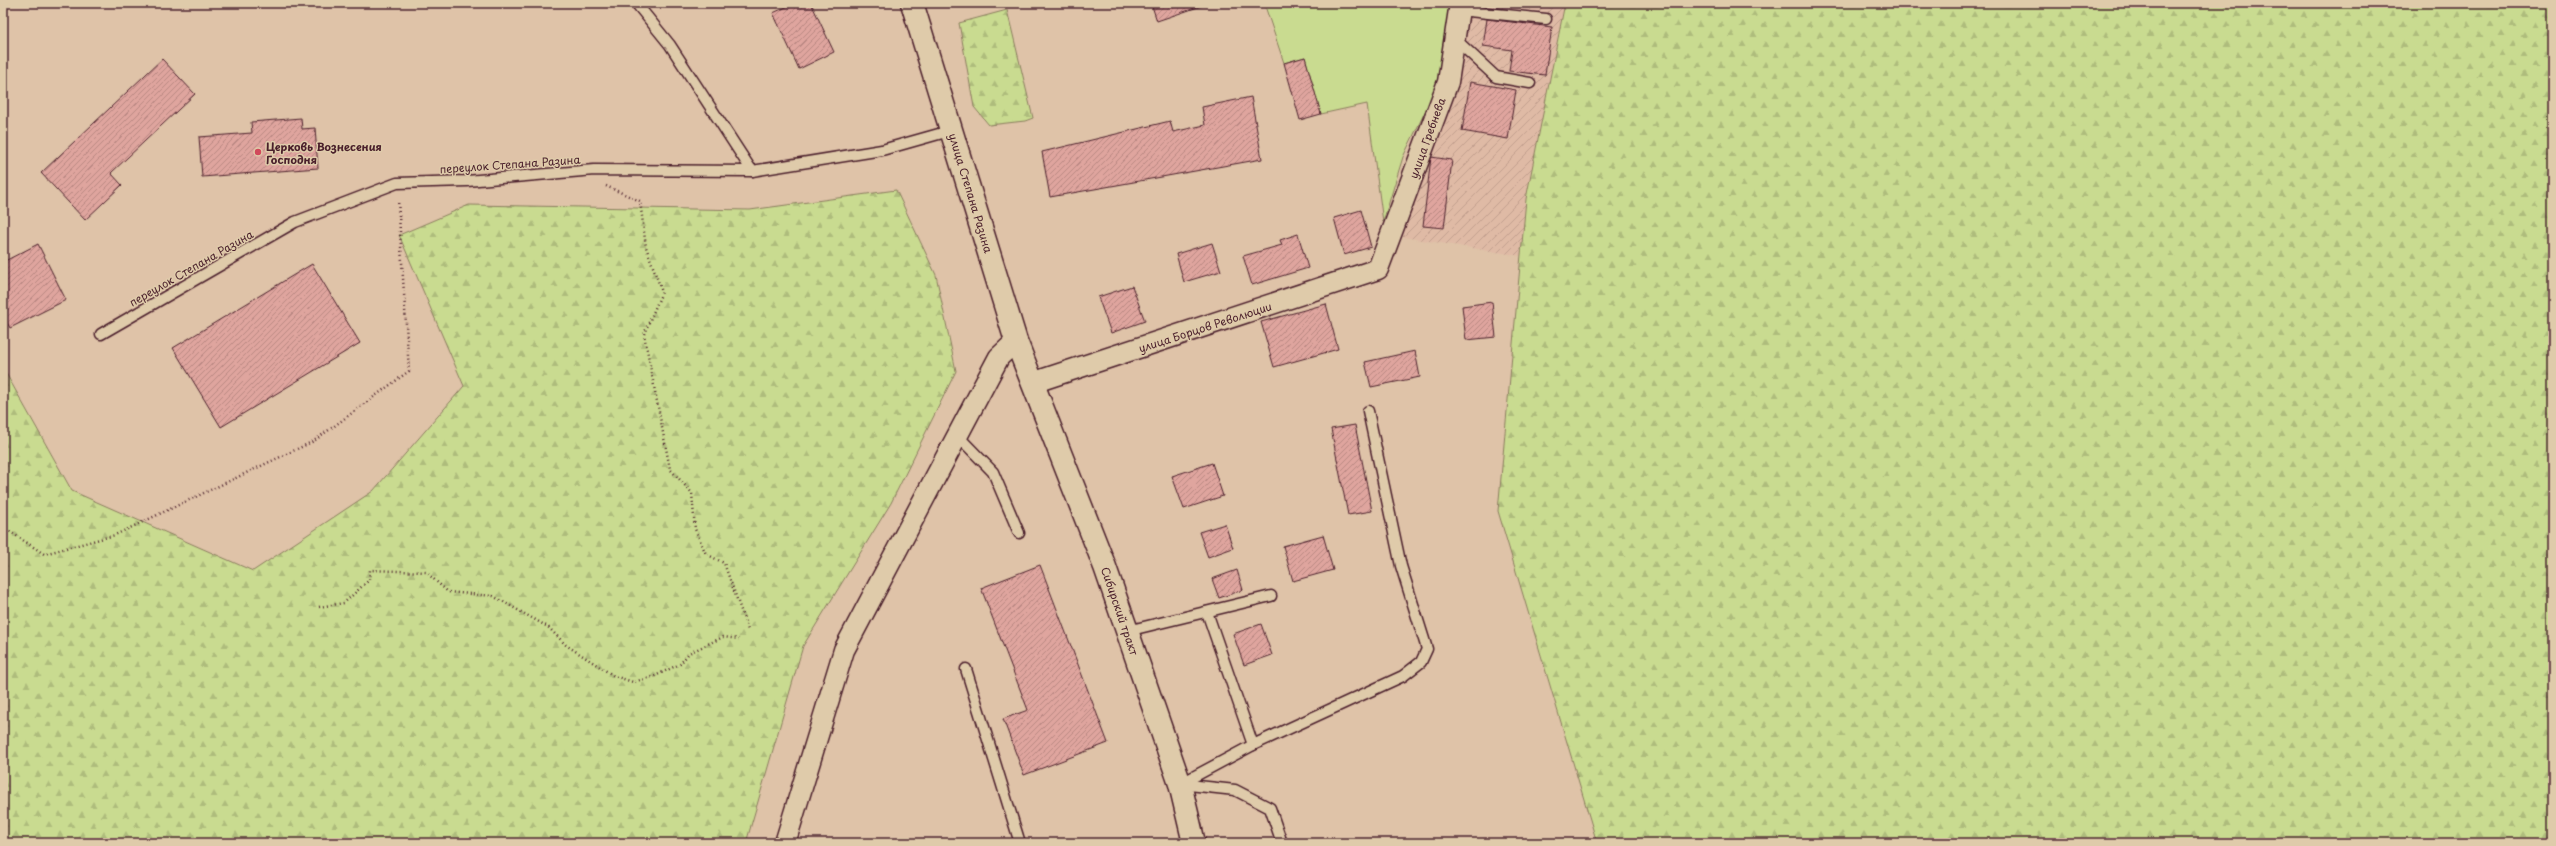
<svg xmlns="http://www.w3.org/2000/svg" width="2556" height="846" font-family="'Playpen Sans',sans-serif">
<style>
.industrial{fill:url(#industrial-furrows)}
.grass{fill:#c9db90;stroke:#8a7d5e}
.forest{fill:url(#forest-firs);stroke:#8a7d5e}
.building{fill:url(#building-hatch);stroke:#4a1f2b}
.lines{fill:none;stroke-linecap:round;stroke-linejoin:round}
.service-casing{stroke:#4a1f2b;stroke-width:13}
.minor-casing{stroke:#4a1f2b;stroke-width:23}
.secondary-casing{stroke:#4a1f2b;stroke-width:25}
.path{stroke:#4a1f2b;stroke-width:2.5;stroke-dasharray:1 3;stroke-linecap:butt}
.service{stroke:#dfcbaa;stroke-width:10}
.minor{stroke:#dfcbaa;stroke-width:20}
.secondary{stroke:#dfcbaa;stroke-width:22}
.poi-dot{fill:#d1495b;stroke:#dfcbaa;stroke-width:1.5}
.labels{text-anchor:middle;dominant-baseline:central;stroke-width:3;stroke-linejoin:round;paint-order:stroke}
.street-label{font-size:11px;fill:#4a1f2b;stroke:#dfcbaa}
.poi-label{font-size:11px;font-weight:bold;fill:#4a1f2b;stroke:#dfcbaa;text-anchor:start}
</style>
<defs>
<pattern id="industrial-furrows" width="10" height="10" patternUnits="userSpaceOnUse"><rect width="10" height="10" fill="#dfbaa5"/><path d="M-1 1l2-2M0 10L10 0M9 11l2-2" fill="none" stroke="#c19f8e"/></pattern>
<pattern id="forest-firs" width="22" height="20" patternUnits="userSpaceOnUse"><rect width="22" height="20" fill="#c9db90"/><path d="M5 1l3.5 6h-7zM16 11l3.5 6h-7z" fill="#aebc7c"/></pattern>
<pattern id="building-hatch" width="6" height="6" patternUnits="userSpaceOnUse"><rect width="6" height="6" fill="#dfa59e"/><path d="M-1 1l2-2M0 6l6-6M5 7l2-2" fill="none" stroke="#b78681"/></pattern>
</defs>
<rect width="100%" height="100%" fill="#dfc3a8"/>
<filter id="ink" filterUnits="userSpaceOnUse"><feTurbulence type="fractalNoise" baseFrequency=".025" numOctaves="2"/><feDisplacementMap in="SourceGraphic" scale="8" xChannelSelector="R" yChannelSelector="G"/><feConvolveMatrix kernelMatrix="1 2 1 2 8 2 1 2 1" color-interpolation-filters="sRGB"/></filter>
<g filter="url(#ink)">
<polygon class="industrial" points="1463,3 1565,3 1526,199 1521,256 1397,236"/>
<polygon class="grass" points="1264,3 1451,3 1442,77 1403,157 1383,222 1367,104 1321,114 1305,57 1284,63"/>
<g class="forest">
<polygon points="1565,3 2553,3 2553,843 1597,843 1498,511 1526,199"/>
<polygon points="1007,10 1033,118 1025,121 989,125 974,107 959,23"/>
<polygon points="896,190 936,275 956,371 891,503 803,646 746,843 3,843 3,368 72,491 253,571 373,491 464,386 399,235 469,205 750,210"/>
</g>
<g class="building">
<polygon points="795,3 811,3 834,52 799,69 773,13"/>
<polygon points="1151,3 1210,3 1157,21"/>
<polygon points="1524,3 1552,3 1551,7"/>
<polygon points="1487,19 1552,27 1545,75 1509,71 1512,50 1483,46"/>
<polygon points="1305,57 1321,114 1300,120 1284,63"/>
<polygon points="162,59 195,94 111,173 122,185 85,220 41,173"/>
<polygon points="1470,82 1516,90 1508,139 1462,131"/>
<polygon points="1251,97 1262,159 1050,197 1042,152 1170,121 1173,132 1205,125 1202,107"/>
<polygon points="301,118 302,129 315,128 318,168 202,177 199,137 252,133 251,122"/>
<polygon points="1431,157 1452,160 1444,228 1423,226"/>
<polygon points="1361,210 1371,247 1344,255 1334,218"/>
<polygon points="1298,234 1308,268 1252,285 1243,256 1282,245 1280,240"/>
<polygon points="1212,243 1221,271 1184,282 1176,254"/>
<polygon points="38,244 66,300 10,328 3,315 3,262"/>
<polygon points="312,264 360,343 221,427 173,348"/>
<polygon points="1132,286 1145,321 1111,333 1098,297"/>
<polygon points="1492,302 1496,337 1466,340 1462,306"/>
<polygon points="1326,304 1338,349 1274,367 1261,322"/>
<polygon points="1415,351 1420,377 1371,387 1365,362"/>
<polygon points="1355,425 1372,511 1348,515 1331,429"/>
<polygon points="1212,463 1223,496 1184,509 1172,476"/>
<polygon points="1225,524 1233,548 1208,557 1199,532"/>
<polygon points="1323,535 1333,570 1293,581 1283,546"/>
<polygon points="1040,565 1108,743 1024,775 1003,719 1028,710 981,588"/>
<polygon points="1237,570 1243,590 1219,598 1212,579"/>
<polygon points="1261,624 1272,655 1244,665 1233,634"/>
</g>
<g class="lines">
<g class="service-casing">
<g id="service">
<polyline points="636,3 670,45 752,171"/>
<polyline points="1459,10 1546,19"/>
<polyline points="1455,39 1496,77 1530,83"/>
<polyline points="101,334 295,222 397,183 467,181 594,170 752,171 882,150 953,130"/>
<polyline points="957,435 993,472 1019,533"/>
<polyline points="1207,612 1253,745"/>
<polyline points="1127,631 1271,596"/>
<polyline points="966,669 1020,843"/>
<polyline points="1180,784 1253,745 1403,676 1421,662 1427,649 1401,566 1368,411"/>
<polyline points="1180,784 1235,790 1270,808 1282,843"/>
</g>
</g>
<g class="minor-casing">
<g id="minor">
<polyline points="1032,383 1378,269 1448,82 1460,3"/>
<polyline points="785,843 844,650 999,357 1016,341"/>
</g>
</g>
<g class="secondary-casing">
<polyline id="secondary" points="912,3 1016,341 1105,567 1180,784 1194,843"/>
</g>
<g class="path">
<polyline points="606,186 640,201 646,247 662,292 644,334 670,469 692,493 695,529 706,554 724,563 748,630"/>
<polyline points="3,527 44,554 115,535 314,441 409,371 398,200"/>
<polyline points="319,607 344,603 369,580 370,570 426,572 448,592 493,596 548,627 566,645 614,676 633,682 655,676 680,664 689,653 723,637 739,639"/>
</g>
<use href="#service" class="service"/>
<use href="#minor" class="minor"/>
<use href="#secondary" class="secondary"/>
</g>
</g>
<circle class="poi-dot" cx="258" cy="152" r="4"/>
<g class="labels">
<g class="street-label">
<text transform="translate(1427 138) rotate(-70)">улица Гребнева</text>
<text transform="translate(510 164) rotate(-4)">переулок Степана Разина</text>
<text transform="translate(971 193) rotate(73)">улица Степана Разина</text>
<text transform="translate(191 268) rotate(-30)">переулок Степана Разина</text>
<text transform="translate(1205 327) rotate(-18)">улица Борцов Революции</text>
<text transform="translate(1120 611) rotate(71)">Сибирский тракт</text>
</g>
<g class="poi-label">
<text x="266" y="146">Церковь Вознесения<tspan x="266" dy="13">Господня</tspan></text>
</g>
</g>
<rect width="2556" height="846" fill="none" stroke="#dfcbaa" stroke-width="16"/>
<rect x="8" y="8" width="2540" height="830" fill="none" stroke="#4a1f2b" stroke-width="1.5" filter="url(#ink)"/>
</svg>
